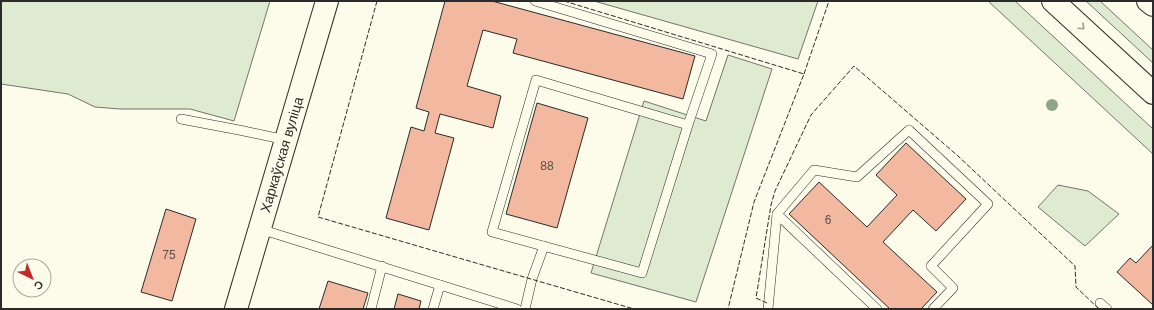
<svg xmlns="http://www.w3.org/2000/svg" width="1154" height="310" font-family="Helvetica,sans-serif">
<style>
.green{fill:#deebd1;stroke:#74746e}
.building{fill:#f2b8a0;stroke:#2b2b2b}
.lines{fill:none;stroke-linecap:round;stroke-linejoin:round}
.lane-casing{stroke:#2b2b2b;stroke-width:10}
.secondary-casing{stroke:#2b2b2b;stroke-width:24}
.primary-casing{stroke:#2b2b2b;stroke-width:24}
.lane{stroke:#fdfbea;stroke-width:9}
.secondary{stroke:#fdfbea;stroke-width:22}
.primary{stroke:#fdfbea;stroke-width:22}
.fence{stroke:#2b2b2b;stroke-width:1;stroke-dasharray:5 2;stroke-linecap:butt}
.tree{fill:#8ea78a}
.oneway{stroke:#9e9d94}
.labels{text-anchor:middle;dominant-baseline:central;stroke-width:3;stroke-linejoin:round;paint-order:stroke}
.number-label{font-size:12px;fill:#5d4e48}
.street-label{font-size:14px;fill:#2b2b2b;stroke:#fdfbea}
</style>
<rect width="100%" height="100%" fill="#fdfbea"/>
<g class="green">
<polygon points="1,1 270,1 234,121 190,109 120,109 95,107 68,94 1,84"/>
<polygon points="594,1 818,1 798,59"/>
<polygon points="988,1 1015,1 1153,129 1153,154"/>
<polygon points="1086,1 1100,1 1153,50 1153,63"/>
<polygon points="728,55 772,69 696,302 591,273 644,101 706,121"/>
<polygon points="1058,185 1088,191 1119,214 1085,246 1038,207"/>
</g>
<g class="building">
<polygon points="445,1 492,1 695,56 683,99 513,53 517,39 483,30 467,86 501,96 493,128 440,114 435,133 454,138 429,230 386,218 411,127 424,131 429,112 416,108"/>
<polygon points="537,103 588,118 557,228 506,214"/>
<polygon points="906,143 966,199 936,231 913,210 883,242 937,292 921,309 890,309 789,214 819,182 867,227 897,195 876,175"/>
<polygon points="166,209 196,219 172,301 141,292"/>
<polygon points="1153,245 1153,305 1117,272 1130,258 1136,263"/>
<polygon points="328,281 368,293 363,309 319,309"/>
<polygon points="398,294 421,301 419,309 394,309"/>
</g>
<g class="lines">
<g class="lane-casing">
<g id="lane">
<polyline points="535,1 712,54 688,125 642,273 492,232 536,80 688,125"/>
<polyline points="181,119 239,130 286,140"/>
<polyline points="777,214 877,309"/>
<polyline points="260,229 517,309"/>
<polyline points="1100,303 1107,309"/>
<polyline points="371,309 382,266"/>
<polyline points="433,309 440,285"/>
<polyline points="525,309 532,279 544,246"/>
<polyline points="768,309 777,214 814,170 857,177 909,130 988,204 931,266 953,288 933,309"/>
</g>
</g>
<g class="secondary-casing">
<g id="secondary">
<path id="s1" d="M236,309L327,1"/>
</g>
</g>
<g class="primary-casing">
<g id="primary">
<polyline points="1053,1 1153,93"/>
<polyline points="1148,1 1153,5"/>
</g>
</g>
<use href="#lane" class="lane"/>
<use href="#secondary" class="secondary"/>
<use href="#primary" class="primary"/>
<g class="fence">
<polyline points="377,1 318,217 634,309"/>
<polyline points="564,1 804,74 754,202 728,309"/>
<polyline points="804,74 829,1"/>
<polyline points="767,303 756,298 771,205 775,191 811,115 854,66 958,156 1075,266 1076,287 1099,309"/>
</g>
</g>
<circle class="tree" cx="1052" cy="105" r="6"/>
<defs><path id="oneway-chevron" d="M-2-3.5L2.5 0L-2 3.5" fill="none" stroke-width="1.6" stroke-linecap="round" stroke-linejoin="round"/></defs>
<use class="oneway" href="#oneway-chevron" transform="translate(1082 27) rotate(43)"/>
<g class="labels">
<g class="number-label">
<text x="547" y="166">88</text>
<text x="828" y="220">6</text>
<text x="169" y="255">75</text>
</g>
<g class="street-label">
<text stroke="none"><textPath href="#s1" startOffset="161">Харкаўская вуліца</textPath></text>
</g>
</g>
<rect width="1154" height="310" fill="none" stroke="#2b2b2b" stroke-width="4"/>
<g transform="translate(32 278) rotate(137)"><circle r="19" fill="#fdfbea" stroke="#a9a89e"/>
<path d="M0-3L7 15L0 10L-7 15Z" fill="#c62828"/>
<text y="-6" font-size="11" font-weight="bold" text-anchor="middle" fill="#2b2b2b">С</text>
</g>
</svg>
